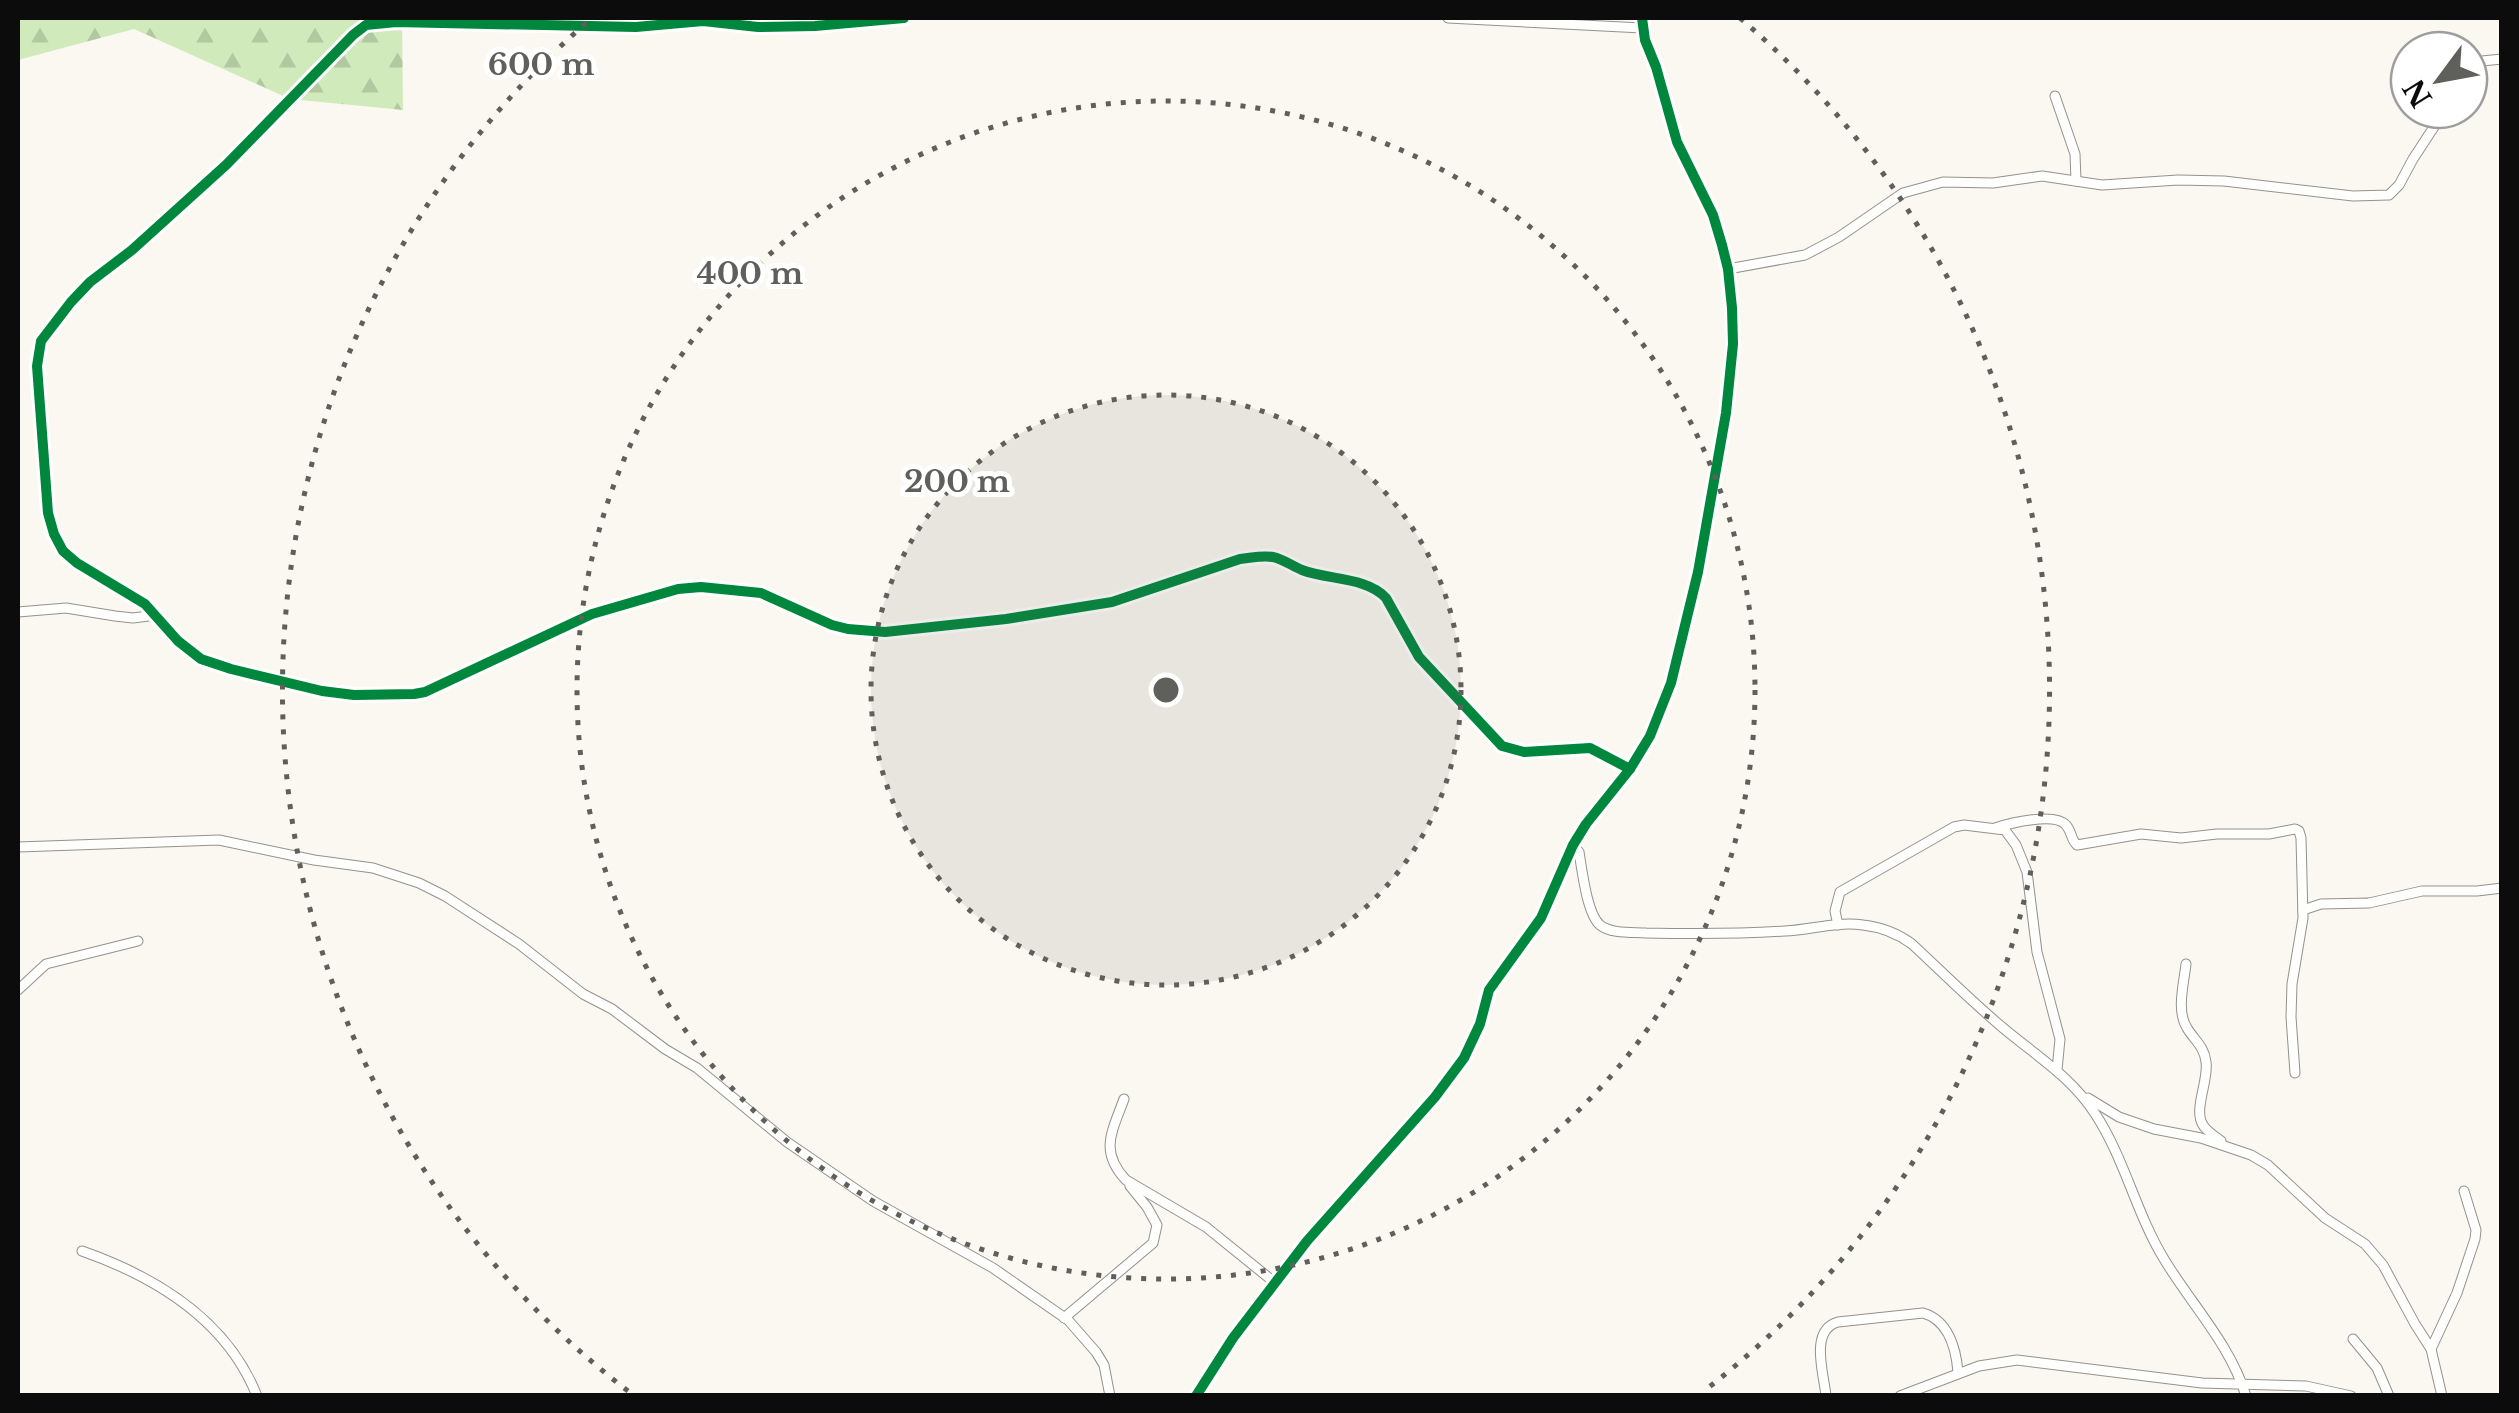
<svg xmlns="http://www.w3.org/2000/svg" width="2519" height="1413" font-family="'Libre Baskerville',serif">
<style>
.forest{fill:url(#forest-firs)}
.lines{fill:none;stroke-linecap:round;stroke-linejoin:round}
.minor-casing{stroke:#93928f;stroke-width:11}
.minor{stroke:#fefefd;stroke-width:9}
.cycleway-casing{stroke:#fff;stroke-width:16}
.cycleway{stroke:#00873e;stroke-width:10}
.ring{fill:none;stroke:#5f5f5c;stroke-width:5;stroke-dasharray:5 10}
.centre{fill:#5f5f5c;stroke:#fff;stroke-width:5}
.ring-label{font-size:30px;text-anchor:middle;font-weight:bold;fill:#5f5f5c;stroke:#fff;stroke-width:10;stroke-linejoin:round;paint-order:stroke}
</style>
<defs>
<pattern id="forest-firs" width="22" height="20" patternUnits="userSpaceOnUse" patternTransform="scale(2.5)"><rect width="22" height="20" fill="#d1eabb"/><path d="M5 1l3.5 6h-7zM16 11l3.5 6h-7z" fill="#b2c8a0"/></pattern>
</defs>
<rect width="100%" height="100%" fill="#faf8f0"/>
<polygon class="forest" points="18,18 402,18 403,110 290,99 134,29 18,60"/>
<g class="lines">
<g class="minor-casing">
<g id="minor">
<path d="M904,18L815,26L758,27L703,21L636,27L396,22L366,25L353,35L226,165L132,250L90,282L71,302L41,341L37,366L48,513L54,534L63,551L77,563L145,604L178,641L201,659L231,669L322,691L354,695L414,694L425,692L592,614L678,589L701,587L761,593L832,625L848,629L885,632L1006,619L1112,602L1240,559C1251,558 1262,555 1273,557C1283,559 1292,566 1302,570C1328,580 1367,577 1386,598L1419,657L1502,746L1524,752L1590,748L1630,769"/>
<polyline points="1448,18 1642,28"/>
<polyline points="2469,77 2482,61 2502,59"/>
<polyline points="2055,96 2075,154 2076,181"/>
<polyline points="1728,269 1805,255 1839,237 1903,193 1943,182 1993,183 2042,176 2102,185 2178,180 2224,181 2353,196 2389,195 2399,185 2413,159 2445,110"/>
<polyline points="18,612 66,608 115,616 133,618 156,615"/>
<path d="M1995,828C2010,823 2055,812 2066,825C2072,832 2071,840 2077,845L2141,834L2181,838L2217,834H2269L2295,829L2299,831L2301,838L2303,918L2292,984L2291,1017L2295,1073"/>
<path d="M1573,845L1579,852C1582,870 1587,914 1600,925C1611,934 1633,932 1646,933C1692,934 1739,934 1785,931C1811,930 1837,921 1863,925C1881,927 1897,933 1912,944C1942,972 1971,1001 2002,1027C2035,1055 2072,1077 2096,1115C2125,1160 2136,1213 2164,1259C2191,1304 2230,1344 2246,1396"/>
<polyline points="18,847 219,840 314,860 373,868 419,883 445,896 519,944 583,994 612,1009 665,1049 697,1068 787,1142 873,1201 993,1268 1068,1320 1096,1352 1104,1365 1110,1396"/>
<polyline points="2303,910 2321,904 2369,903 2422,891 2477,891 2502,888"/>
<polyline points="1838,925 1835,911 1840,892 1954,827 1964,825 2005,830 2016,845 2027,872 2037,952 2060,1039 2057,1070"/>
<path d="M2186,964C2184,983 2176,1011 2187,1028C2195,1041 2204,1046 2206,1062C2209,1080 2193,1110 2203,1125C2206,1131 2215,1136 2221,1141"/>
<polyline points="18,990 46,964 138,941"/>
<polyline points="2088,1098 2119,1117 2154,1129 2201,1138 2251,1155 2268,1165 2325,1218 2365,1244 2383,1265 2415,1324 2431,1349 2442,1396"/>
<path d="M1124,1099C1112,1132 1099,1151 1126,1180L1206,1227L1274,1282"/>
<path d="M82,1251C156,1277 227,1320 257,1396"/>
<polyline points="1064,1318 1153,1243 1157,1225 1147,1207 1130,1186"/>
<polyline points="2353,1339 2377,1368 2389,1396"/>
<polyline points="2431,1349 2457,1293 2475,1239 2476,1230 2464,1191"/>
<polyline points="1196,1396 1233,1338 1307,1241 1435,1097 1464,1058 1480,1024 1489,990 1541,918 1573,845 1586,824 1630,769 1650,736 1671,683 1698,572 1726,413 1733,344 1732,308 1728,269 1722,245 1713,215 1677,142 1656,67 1645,40 1642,18"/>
<path d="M1826,1396C1824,1374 1809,1330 1838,1322L1923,1313C1948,1320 1956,1348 1958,1372"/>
<polyline points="1900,1396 1979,1366 2017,1360 2202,1383 2306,1386 2351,1396"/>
</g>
</g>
<use href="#minor" class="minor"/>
<g class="cycleway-casing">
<g id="cycleway">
<path d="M904,18L815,26L758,27L703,21L636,27L396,22L366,25L353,35L226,165L132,250L90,282L71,302L41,341L37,366L48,513L54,534L63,551L77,563L145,604L178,641L201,659L231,669L322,691L354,695L414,694L425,692L592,614L678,589L701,587L761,593L832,625L848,629L885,632L1006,619L1112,602L1240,559C1251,558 1262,555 1273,557C1283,559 1292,566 1302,570C1328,580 1367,577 1386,598L1419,657L1502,746L1524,752L1590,748L1630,769"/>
<polyline points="1196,1396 1233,1338 1307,1241 1435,1097 1464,1058 1480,1024 1489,990 1541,918 1573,845 1586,824 1630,769 1650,736 1671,683 1698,572 1726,413 1733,344 1732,308 1728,269 1722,245 1713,215 1677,142 1656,67 1645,40 1642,18"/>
</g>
</g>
<use href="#cycleway" class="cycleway"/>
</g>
<circle cx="1166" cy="690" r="295" fill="#5f5f5c" fill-opacity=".12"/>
<g class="ring">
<circle cx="1166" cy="690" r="295"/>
<circle cx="1166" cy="690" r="589"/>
<path d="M628 1391A884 884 0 0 1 592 18M1740 18A884 884 0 0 1 1704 1391"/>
</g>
<circle cx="1166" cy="690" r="15" class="centre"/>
<g class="ring-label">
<text x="541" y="75">600 m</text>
<text x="750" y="284">400 m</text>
<text x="957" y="492">200 m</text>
</g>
<rect width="2519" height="1413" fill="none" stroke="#0c0c0c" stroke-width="40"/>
<g transform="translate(2439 80) rotate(238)"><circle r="48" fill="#ffffff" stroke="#9e9e9e" stroke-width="2.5"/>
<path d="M0-8L18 38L0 25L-18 38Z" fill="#5f5f5c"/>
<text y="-15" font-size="28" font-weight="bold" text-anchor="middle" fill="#0c0c0c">N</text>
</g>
</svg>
